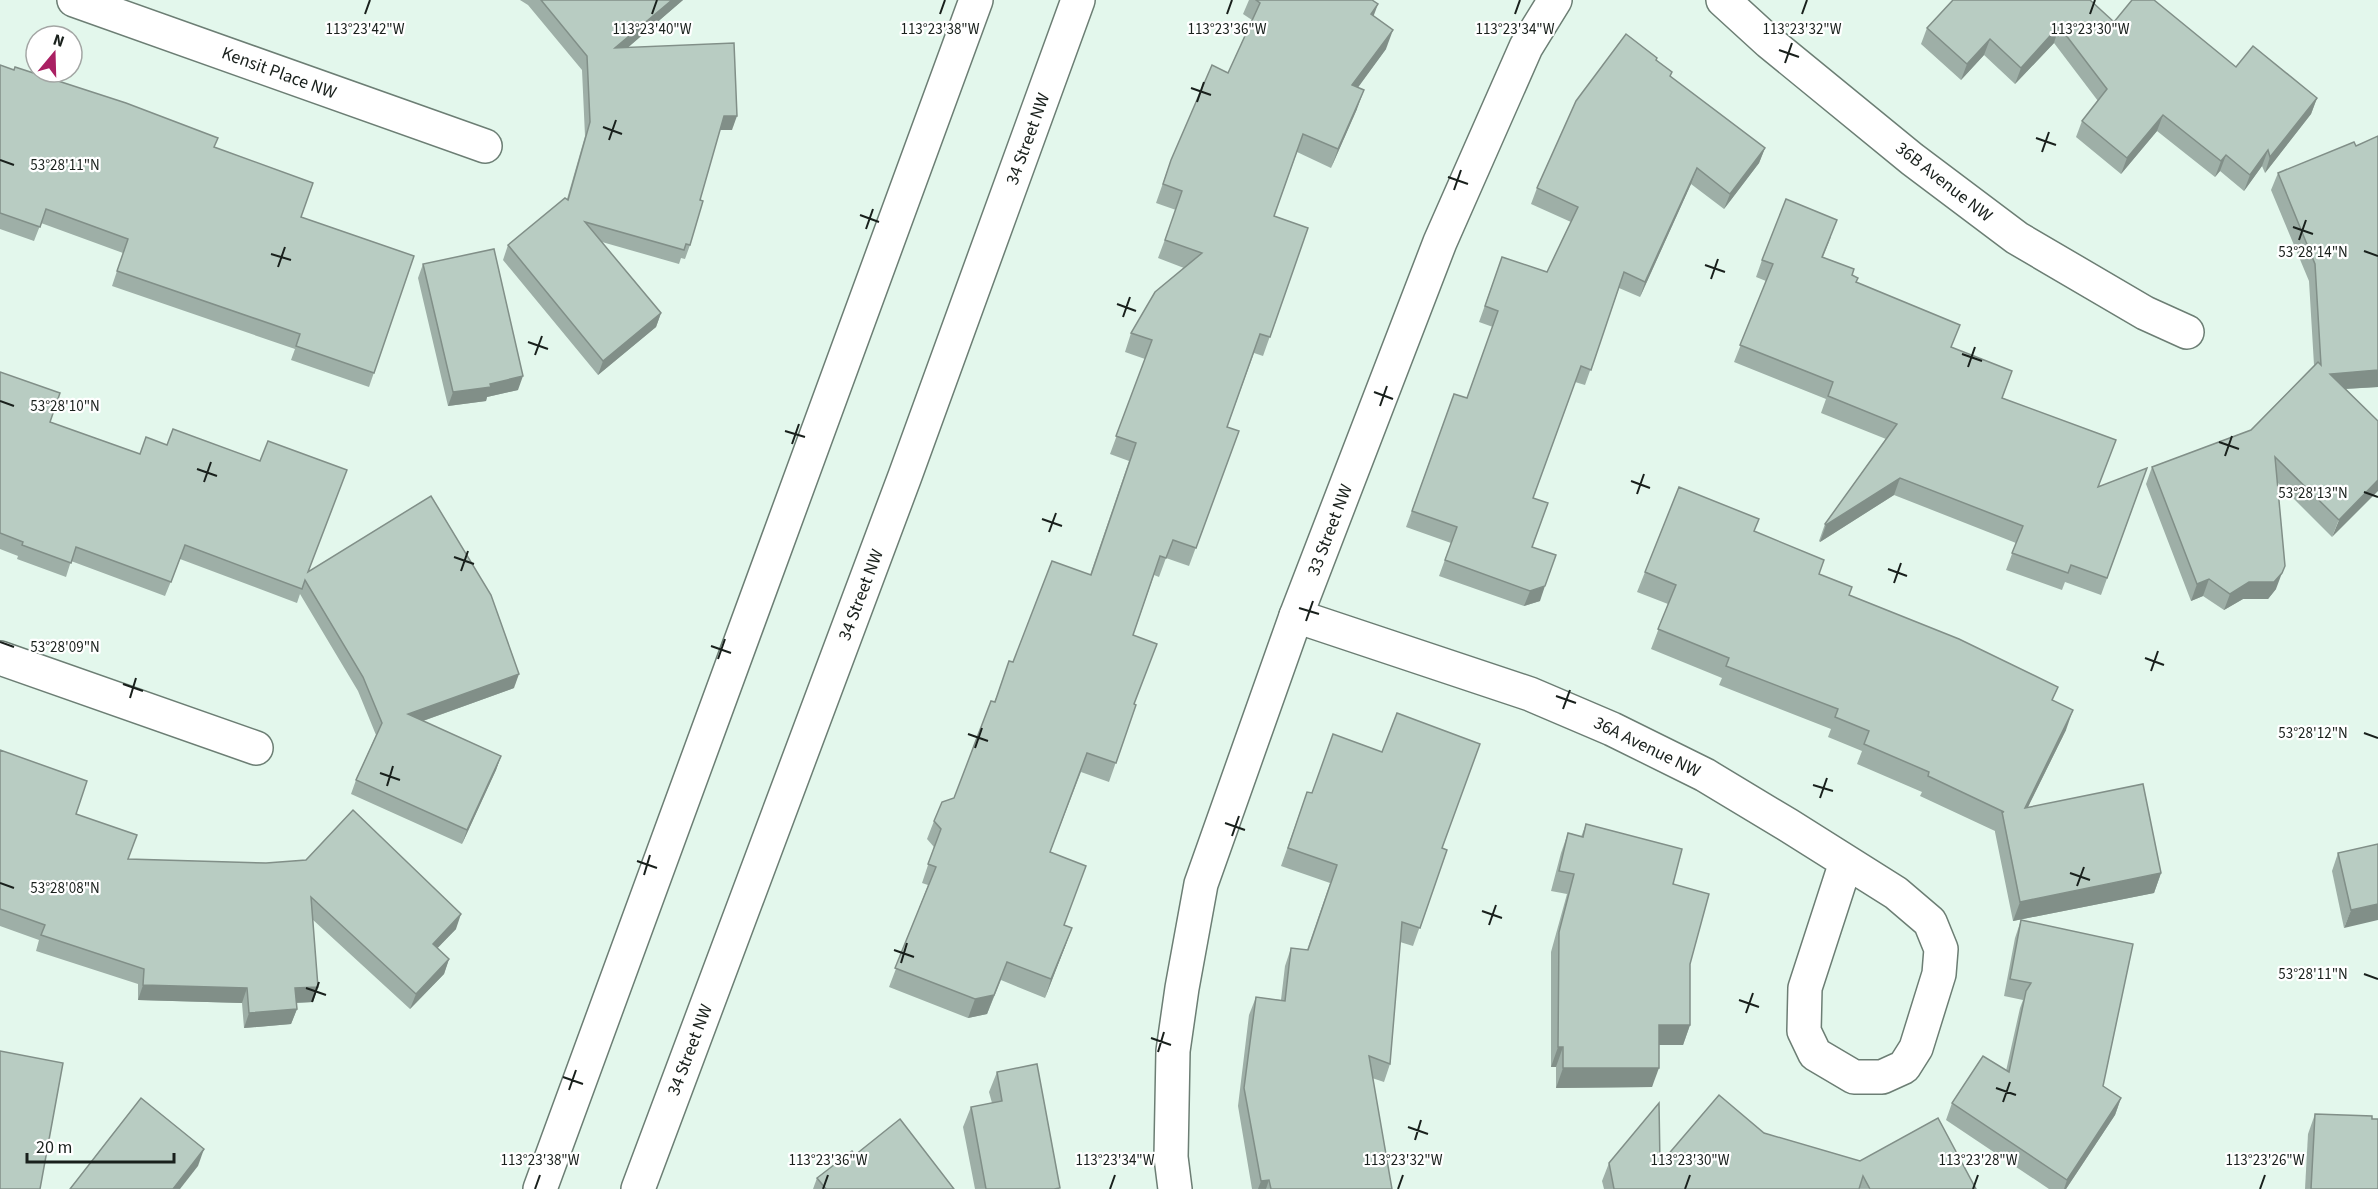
<svg xmlns="http://www.w3.org/2000/svg" width="2378" height="1189" font-family="'Source Sans 3',sans-serif">
<style>
.lines{fill:none;stroke-linecap:round;stroke-linejoin:round}
.minor-casing{stroke:#6c7e74;stroke-width:36}
.secondary-casing{stroke:#6c7e74;stroke-width:36}
.minor{stroke:#fff;stroke-width:33}
.secondary{stroke:#fff;stroke-width:33}
.wall{fill:#9eafa7}
.shaded-wall{fill:#818f88}
.building{fill:#b8ccc2;stroke:#818f88;stroke-width:1.5}
.ticks{fill:none;stroke:#19201c;stroke-width:2}
.labels{text-anchor:middle;dominant-baseline:central;stroke-width:4.5;stroke-linejoin:round;paint-order:stroke}
.street-label{font-size:18px;fill:#19201c;stroke:#fff}
.ticks-label{font-size:15px;text-anchor:middle;fill:#19201c;stroke:#fff;stroke-width:4.5;stroke-linejoin:round;paint-order:stroke}
</style>
<rect width="100%" height="100%" fill="#e3f7ec"/>
<g class="lines">
<g class="minor-casing">
<g id="minor">
<polyline points="74,0 485,146"/>
<polyline points="1723,0 1769,42 1912,159 2017,238 2145,313 2187,332"/>
<polyline points="1296,616 1530,694 1612,729 1705,775 1788,825 1896,893 1930,922 1941,949 1939,974 1916,1048 1904,1067 1882,1077 1854,1077 1815,1054 1804,1031 1805,988 1846,862"/>
<polyline points="0,658 256,748"/>
<polyline points="1175,1189 1171,1157 1173,1051 1182,988 1201,884 1296,616 1440,242 1526,47 1555,0"/>
</g>
</g>
<g class="secondary-casing">
<g id="secondary">
<polyline points="540,1189 976,0"/>
<polyline points="638,1189 905,476 1078,0"/>
</g>
</g>
<use href="#minor" class="minor"/>
<use href="#secondary" class="secondary"/>
</g>
<g class="wall">
<polygon points="520,0 683,0 627,48 732,130 720,130 700,200 690,245 685,259 681,258 679,264 602,242 661,313 656,327 598,375 503,260 508,245 567,199 585,136 582,70 528,5"/>
<polygon points="1249,0 1372,0 1374,16 1386,49 1357,88 1357,109 1331,168 1297,152 1274,216 1308,228 1263,356 1254,353 1227,427 1239,431 1189,566 1166,558 1159,577 1154,575 1133,635 1134,704 1136,705 1109,782 1081,772 1050,852 1064,925 1072,928 1045,998 1001,980 987,1014 968,1018 889,987 928,885 922,883 934,847 927,839 934,821 954,798 994,702 1013,662 1090,575 1129,461 1110,454 1145,359 1125,352 1131,333 1184,268 1158,258 1176,210 1156,203 1171,160 1228,73 1252,20 1243,14"/>
<polygon points="2114,22 2236,67 2317,98 2311,114 2265,173 2262,166 2244,191 2220,171 2215,177 2157,131 2121,174 2076,137 2082,121 2098,101 2054,43 2015,84 1984,55 1961,80 1921,44 1927,28"/>
<polygon points="1656,60 1671,77 1765,148 1759,163 1724,209 1691,184 1640,297 1619,288 1585,385 1575,382 1533,498 1532,547 1540,601 1524,606 1439,576 1451,543 1406,527 1454,394 1467,398 1493,327 1479,322 1502,257 1547,272 1571,222 1531,204 1537,188"/>
<polygon points="0,65 214,147 301,217 414,256 369,387 291,360 295,349 112,286 123,253 41,223 34,241 0,229"/>
<polygon points="2378,136 2378,387 2346,389 2378,421 2332,537 2277,482 2276,589 2268,599 2243,599 2224,610 2203,596 2191,601 2146,484 2152,467 2251,430 2314,365 2309,281 2271,190 2278,173 2356,146"/>
<polygon points="1831,237 1823,257 1852,275 1856,282 1952,348 2002,398 2098,487 2147,468 2101,595 2065,582 2062,590 2006,570 2016,543 1894,495 1820,542 1819,541 1825,524 1886,439 1821,413 1826,399 1734,362 1766,281 1756,277 1762,260"/>
<polygon points="423,264 518,390 487,397 486,401 448,406 418,278"/>
<polygon points="0,372 50,422 309,572 514,688 423,721 501,756 496,770 462,844 351,794 356,780 376,735 358,691 300,594 297,603 180,559 165,596 71,561 66,577 17,559 18,556 0,549"/>
<polygon points="1755,532 1819,574 1849,595 2053,700 2066,730 2028,807 2161,873 2154,893 2013,921 1995,832 1995,831 1920,796 1922,792 1857,764 1862,751 1828,737 1831,729 1719,685 1722,678 1651,649 1668,604 1637,592 1645,572"/>
<polygon points="0,750 128,859 266,863 456,929 437,948 449,959 444,974 410,1009 312,919 318,987 313,1002 297,1003 297,1009 291,1024 244,1028 242,1003 138,1000 138,984 36,951 39,940 0,926"/>
<polygon points="1307,792 1447,850 1413,946 1400,942 1390,1064 1384,1082 1372,1078 1392,1189 1252,1189 1238,1106 1249,1015 1256,997 1281,1000 1285,966 1291,948 1307,950 1330,883 1281,866"/>
<polygon points="1586,824 1673,884 1690,964 1690,1025 1683,1045 1659,1045 1652,1087 1556,1088 1556,1067 1551,1067 1551,952 1567,894 1551,891 1561,853 1568,833 1581,837"/>
<polygon points="2378,844 2344,928 2332,871 2338,853"/>
<polygon points="2021,920 2103,1086 2121,1098 2115,1115 2066,1189 2049,1189 1946,1120 1952,1103 2006,1071 2020,1008 2023,1000 2004,996 2015,938"/>
<polygon points="997,1072 1059,1189 975,1189 963,1127 971,1107 992,1103 989,1092"/>
<polygon points="2315,1114 2372,1119 2378,1189 2305,1189 2308,1134"/>
<polygon points="1764,1133 1860,1161 1976,1189 1604,1189 1602,1181 1609,1163 1660,1164"/>
<polygon points="855,1155 954,1189 813,1189 817,1178"/>
</g>
<g class="shaded-wall">
<polygon points="672,0 683,0 610,63 615,48"/>
<polygon points="1378,4 1371,23 1371,14"/>
<polygon points="2059,26 2054,43 2015,84 2021,68"/>
<polygon points="1393,30 1386,49 1346,104 1352,85"/>
<polygon points="1990,39 1984,55 1961,80 1967,64"/>
<polygon points="1364,90 1357,109 1331,168 1338,149"/>
<polygon points="2317,98 2311,114 2265,173 2270,157"/>
<polygon points="2163,115 2157,131 2121,174 2127,158"/>
<polygon points="724,116 737,116 732,130 719,130"/>
<polygon points="1765,148 1759,163 1724,209 1730,194"/>
<polygon points="2268,150 2262,166 2244,191 2250,175"/>
<polygon points="2226,155 2220,171 2215,177 2221,161"/>
<polygon points="1697,168 1691,184 1640,297 1645,282"/>
<polygon points="661,313 656,327 598,375 603,361"/>
<polygon points="2378,370 2378,387 2324,390 2330,374"/>
<polygon points="523,376 518,390 487,397 486,401 448,406 453,392"/>
<polygon points="1900,478 1894,495 1820,542 1826,525"/>
<polygon points="2378,480 2378,491 2332,537 2339,520"/>
<polygon points="2282,573 2276,589 2268,599 2243,599 2224,610 2230,594 2249,582"/>
<polygon points="2209,579 2203,596 2191,601 2197,584"/>
<polygon points="1545,586 1540,601 1524,606 1530,591"/>
<polygon points="519,674 514,688 403,728 408,714"/>
<polygon points="2073,710 2066,730 2018,827 2025,808"/>
<polygon points="501,756 496,770 462,844 467,830"/>
<polygon points="2161,873 2154,893 2013,921 2020,902"/>
<polygon points="2378,904 2378,920 2344,928 2351,910"/>
<polygon points="461,914 456,929 427,959 433,944"/>
<polygon points="1072,928 1065,947 1045,998 1051,979"/>
<polygon points="449,959 444,974 410,1009 416,994"/>
<polygon points="1007,962 987,1014 968,1018 975,999"/>
<polygon points="143,985 247,988 242,1003 138,1000"/>
<polygon points="318,987 313,1002 290,1003 295,988"/>
<polygon points="297,1009 291,1024 244,1028 249,1013"/>
<polygon points="1659,1025 1690,1025 1683,1045 1652,1045"/>
<polygon points="1558,1047 1563,1047 1556,1067 1551,1067"/>
<polygon points="1563,1068 1659,1068 1652,1087 1556,1088"/>
<polygon points="2121,1098 2115,1115 2066,1189 2064,1189 2067,1180"/>
<polygon points="204,1149 198,1166 180,1189 173,1189"/>
<polygon points="1269,1180 1266,1189 1258,1189 1261,1181"/>
</g>
<g class="building">
<polygon points="541,0 672,0 615,48 734,43 737,116 724,116 700,200 703,201 690,245 686,244 684,250 585,222 661,313 603,361 508,245 565,198 568,200 590,122 587,56"/>
<polygon points="1256,0 1372,0 1378,4 1371,14 1393,30 1352,85 1364,90 1338,149 1303,134 1274,216 1308,228 1270,337 1260,334 1227,427 1239,431 1196,548 1173,540 1166,558 1160,556 1133,635 1157,644 1134,704 1136,705 1116,763 1087,753 1050,852 1086,866 1064,925 1072,928 1051,979 1007,962 994,995 975,999 895,968 936,867 928,864 941,829 934,821 942,802 954,798 991,701 995,702 1009,661 1013,662 1052,561 1091,575 1136,443 1116,436 1152,340 1131,333 1155,292 1202,253 1165,240 1182,191 1163,184 1171,160 1212,65 1228,73 1260,3"/>
<polygon points="1953,0 2090,0 2114,22 2132,0 2154,0 2236,67 2253,46 2317,98 2270,157 2268,150 2250,175 2226,155 2221,161 2163,115 2127,158 2082,121 2107,89 2059,26 2021,68 1990,39 1967,64 1927,28"/>
<polygon points="1626,34 1657,58 1656,60 1672,72 1670,76 1765,148 1730,194 1697,168 1645,282 1624,272 1591,370 1581,366 1533,498 1548,503 1532,547 1556,555 1545,586 1530,591 1445,560 1457,527 1412,511 1454,394 1467,398 1498,311 1485,306 1502,257 1547,272 1578,207 1537,188 1576,101"/>
<polygon points="0,65 14,70 15,67 126,103 218,138 214,147 313,183 301,217 414,256 374,373 296,346 300,334 117,271 128,239 46,209 40,227 0,213"/>
<polygon points="2378,136 2378,370 2330,374 2378,421 2378,480 2339,520 2275,457 2285,566 2282,573 2274,582 2249,582 2230,594 2209,579 2197,584 2152,467 2251,430 2318,362 2321,365 2315,264 2278,173 2354,142 2356,146"/>
<polygon points="1786,199 1837,220 1822,257 1854,269 1852,275 1858,278 1856,282 1960,325 1951,347 2012,371 2002,398 2116,440 2098,487 2147,468 2107,578 2071,565 2068,573 2012,553 2023,526 1900,478 1826,525 1825,524 1897,424 1828,396 1833,382 1740,345 1773,264 1762,260"/>
<polygon points="494,249 523,376 490,384 491,387 453,392 423,264"/>
<polygon points="0,372 60,393 50,422 140,454 146,437 167,445 173,429 260,461 268,441 347,470 308,572 431,496 491,595 519,674 408,714 501,756 467,830 356,780 382,723 363,677 305,580 302,589 185,545 171,582 76,547 71,563 22,545 23,542 0,533"/>
<polygon points="1679,487 1759,519 1754,531 1824,560 1819,574 1852,587 1849,595 1959,639 2058,687 2052,700 2073,710 2025,808 2143,784 2161,873 2020,902 2002,812 2004,812 1928,776 1929,772 1864,744 1869,731 1835,717 1838,709 1726,666 1729,658 1658,629 1676,585 1645,572"/>
<polygon points="1397,713 1480,744 1442,848 1447,850 1420,928 1402,922 1390,1064 1369,1056 1392,1189 1271,1189 1269,1180 1261,1181 1244,1088 1256,997 1285,1001 1291,948 1308,950 1337,865 1288,848 1307,792 1312,793 1333,734 1382,752"/>
<polygon points="0,750 87,781 76,814 137,835 128,859 266,863 306,860 353,810 461,914 433,944 449,959 416,994 311,897 318,987 295,988 297,1009 249,1013 247,988 143,985 144,969 41,935 45,925 0,909"/>
<polygon points="1586,824 1682,849 1673,884 1709,894 1690,964 1690,1025 1659,1025 1659,1068 1563,1068 1563,1047 1558,1047 1559,932 1574,874 1559,871 1568,833 1583,837"/>
<polygon points="2378,844 2378,904 2351,910 2338,853"/>
<polygon points="2021,920 2133,944 2103,1086 2121,1098 2067,1180 1952,1103 1983,1056 2009,1072 2026,991 2031,983 2010,979"/>
<polygon points="0,1051 63,1063 40,1189 0,1189"/>
<polygon points="1037,1064 1060,1188 1054,1189 986,1189 971,1107 1002,1101 997,1072"/>
<polygon points="1719,1095 1764,1133 1860,1161 1938,1118 1976,1189 1870,1189 1863,1176 1859,1189 1614,1189 1609,1163 1659,1103 1660,1164"/>
<polygon points="141,1098 204,1149 173,1189 70,1189"/>
<polygon points="2315,1114 2372,1116 2372,1119 2378,1119 2378,1189 2311,1189"/>
<polygon points="900,1119 954,1189 826,1189 817,1178 852,1151 855,1155"/>
</g>
<path class="ticks" d="M365,14L370,0M652,14L657,0M940,14L945,0M1227,14L1232,0M1515,14L1520,0M1802,14L1807,0M2090,14L2095,0M1779,50L1799,57M1785,63L1792,43M1191,88L1211,95M1197,102L1204,82M603,127L622,134M2036,138L2056,145M609,140L616,120M2042,152L2049,132M0,160L14,165M1448,177L1468,184M1454,190L1461,170M860,215L879,222M2293,227L2313,234M866,229L873,209M2299,240L2306,220M2364,251L2378,256M271,254L291,260M1705,265L1725,272M278,267L285,247M1711,279L1718,259M1117,304L1136,311M1123,317L1130,297M528,342L548,349M1962,354L1982,361M535,355L542,336M1968,367L1975,347M1374,392L1393,399M0,401L14,406M1380,406L1387,386M785,431L805,437M2219,442L2239,449M792,444L799,424M2225,456L2232,436M197,469L217,476M1631,481L1650,488M204,482L211,462M2364,492L2378,497M1637,494L1644,474M1042,519L1062,526M1049,532L1056,513M454,557L474,564M1888,569L1907,576M461,571L468,551M1894,583L1901,563M1299,608L1319,614M1306,621L1313,601M0,642L14,647M711,646L731,653M2145,658L2164,665M718,659L725,639M2151,671L2158,651M123,684L143,691M1556,696L1576,703M130,698L136,678M1563,709L1570,690M2364,733L2378,738M968,734L988,741M975,748L982,728M380,773L400,780M1813,785L1833,791M387,786L393,766M1820,798L1827,778M1225,823L1245,830M1232,836L1239,816M637,861L657,868M2070,873L2090,880M644,875L650,855M0,883L14,888M2077,886L2084,867M1482,911L1502,918M1489,925L1496,905M894,950L914,957M901,963L907,943M2364,974L2378,979M306,988L326,995M1739,1000L1759,1007M312,1002L319,982M1746,1013L1753,993M1151,1038L1171,1045M1158,1052L1164,1032M563,1077L583,1084M1996,1088L2016,1095M569,1090L576,1070M2003,1102L2010,1082M1408,1127L1428,1134M1415,1140L1421,1120M535,1189L540,1175M823,1189L828,1175M1110,1189L1115,1175M1398,1189L1403,1175M1685,1189L1690,1175M1973,1189L1978,1175M2260,1189L2265,1175"/>
<g class="labels">
<g class="street-label">
<text transform="translate(279 73) rotate(20)">Kensit Place NW</text>
<text transform="translate(1028 139) rotate(-70)">34 Street NW</text>
<text transform="translate(1944 182) rotate(38)">36B Avenue NW</text>
<text transform="translate(1330 530) rotate(-69)">33 Street NW</text>
<text transform="translate(861 595) rotate(-69)">34 Street NW</text>
<text transform="translate(1647 747) rotate(26)">36A Avenue NW</text>
<text transform="translate(690 1050) rotate(-69)">34 Street NW</text>
</g>
</g>
<g class="ticks-label">
<text x="652" y="34">113°23'40"W</text>
<text x="940" y="34">113°23'38"W</text>
<text x="1227" y="34">113°23'36"W</text>
<text x="1515" y="34">113°23'34"W</text>
<text x="1802" y="34">113°23'32"W</text>
<text x="2090" y="34">113°23'30"W</text>
<text x="365" y="34">113°23'42"W</text>
<text x="65" y="170">53°28'11"N</text>
<text x="2313" y="257">53°28'14"N</text>
<text x="65" y="411">53°28'10"N</text>
<text x="2313" y="498">53°28'13"N</text>
<text x="65" y="652">53°28'09"N</text>
<text x="2313" y="738">53°28'12"N</text>
<text x="65" y="893">53°28'08"N</text>
<text x="2313" y="979">53°28'11"N</text>
<text x="540" y="1165">113°23'38"W</text>
<text x="828" y="1165">113°23'36"W</text>
<text x="1115" y="1165">113°23'34"W</text>
<text x="1403" y="1165">113°23'32"W</text>
<text x="1690" y="1165">113°23'30"W</text>
<text x="1978" y="1165">113°23'28"W</text>
<text x="2265" y="1165">113°23'26"W</text>
</g>
<g transform="translate(54 54) rotate(19)"><circle r="28" fill="#ffffff" stroke="#a3a6a4" stroke-width="1.5"/>
<path d="M0-4.5L10 22L0 15L-10 22Z" fill="#aa2063"/>
<text y="-9" font-size="16" font-weight="bold" text-anchor="middle" fill="#19201c">N</text>
</g>
<path d="M27 1153v9h147v-9" fill="none" stroke="#19201c" stroke-width="3"/>
<text x="36" y="1153" font-size="18" fill="#19201c" stroke="#ffffff" stroke-width="4.5" paint-order="stroke">20 m</text>
</svg>
